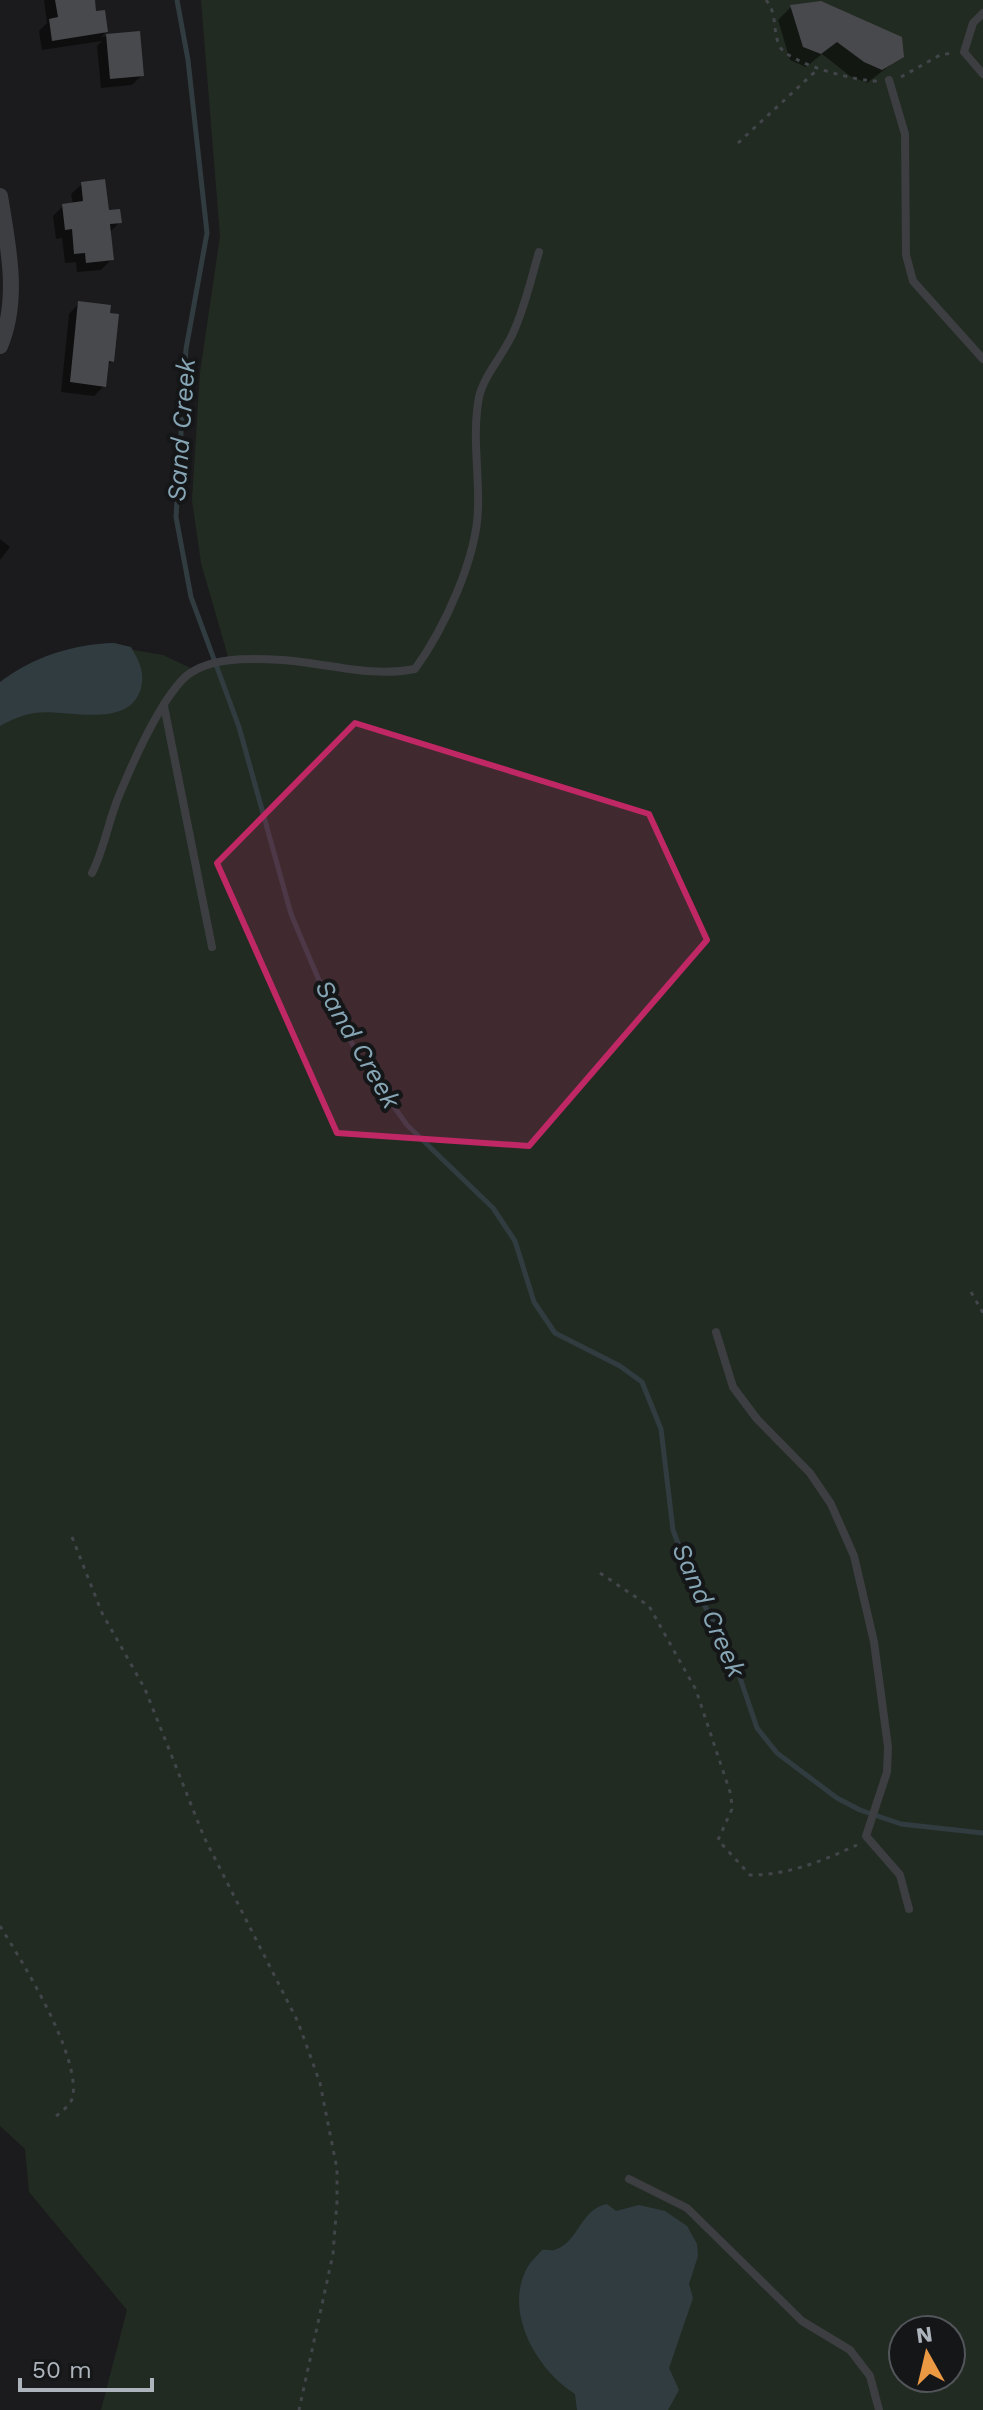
<svg xmlns="http://www.w3.org/2000/svg" width="983" height="2410" font-family="'Work Sans',sans-serif">
<style>
.green{fill:#222b22;fill-rule:evenodd}
.water{fill:#313c41}
.shadow{fill:#0007}
.lines{fill:none;stroke-linecap:round;stroke-linejoin:round}
.stream{stroke:#313c41;stroke-width:5}
.building{fill:#48494d}
.path{stroke:#424549;stroke-width:3;stroke-dasharray:4 6;stroke-linecap:butt}
.lane{stroke:#3c3e42;stroke-width:8}
.street{stroke:#3c3e42;stroke-width:16}
.marked{fill:#c02865;fill-opacity:0.2;stroke:#c02865;stroke-width:6;stroke-linejoin:round}
.labels{text-anchor:middle;dominant-baseline:central;stroke-width:8;stroke-linejoin:round;paint-order:stroke}
.water-label{font-size:26px;font-style:italic;fill:#87a6b5;stroke:#151618}
</style>
<rect width="100%" height="100%" fill="#1b1b1d"/>
<path class="green" d="M201,0H983V2410H101L127,2310L29,2192L25,2149L0,2126V689L109,646L163,655L197,671L229,660L201,563L192,500L200,373L220,236ZM903,2330H951V2378H903Z"/>
<g class="water">
<path d="M114,643L131,647C139,661 145,672 141,688C129,731 65,708 34,713C22,715 11,720 0,726V682C33,657 73,644 114,643Z"/>
<path d="M607,2204L616,2211L639,2205L665,2211L687,2226L697,2244L698,2256L689,2284L693,2298L669,2368L679,2390L668,2410H577L575,2394C538,2371 504,2314 526,2270C529,2263 537,2256 542,2250C546,2249 550,2251 554,2250C578,2244 580,2209 607,2204Z"/>
</g>
<g class="shadow">
<polygon points="44,0 93,0 95,14 106,32 101,37 138,33 142,75 132,85 101,88 97,46 102,41 42,50 39,31 47,23"/>
<polygon points="791,7 902,56 867,83 850,76 822,54 806,67 790,60 778,20"/>
<polygon points="82,184 120,222 109,233 112,259 101,270 77,272 76,262 65,263 62,238 56,239 53,216 63,206 73,204 71,194"/>
<polygon points="79,303 112,361 107,366 104,386 94,396 61,392 69,314"/>
<polygon points="0,539 10,547 0,560"/>
</g>
<g class="lines">
<polyline class="stream" points="177,0 188,60 207,233 186,349 176,517 191,597 239,727 291,914 329,1004 367,1069 407,1125 493,1208 515,1241 534,1302 555,1333 620,1366 642,1382 661,1429 673,1530 694,1586 734,1660 757,1728 777,1753 837,1798 860,1810 901,1824 983,1833"/>
</g>
<g class="building">
<polygon points="55,0 95,0 96,11 105,10 108,32 52,41 49,19 58,17"/>
<polygon points="821,1 902,37 904,57 882,70 864,62 837,42 821,54 803,47 790,5"/>
<polygon points="140,31 144,76 110,79 106,34"/>
<polygon points="105,179 109,210 120,209 122,223 110,224 114,260 86,263 85,253 74,254 72,229 65,230 62,204 83,201 81,182"/>
<polygon points="78,301 111,305 110,313 119,314 114,362 109,361 106,387 70,382"/>
</g>
<g class="lines">
<g class="path">
<path d="M766,0C778,14 772,32 780,47C790,64 859,82 878,81"/>
<polyline points="901,77 940,55 952,53"/>
<polyline points="738,143 818,69"/>
<polyline points="971,1292 983,1313"/>
<polyline points="72,1537 102,1613 145,1689 204,1837 298,2022 320,2083 337,2169 337,2202 333,2254 299,2410"/>
<path d="M600,1573L649,1606L696,1690L731,1795L732,1809L718,1840L750,1875C789,1875 822,1861 857,1845"/>
<path d="M0,1926C23,1963 79,2053 73,2096C71,2106 60,2112 53,2119"/>
</g>
<g class="lane">
<polyline points="983,13 973,23 964,52 983,74"/>
<polyline points="889,80 905,134 906,255 913,281 983,359"/>
<polyline points="164,706 212,947"/>
<path d="M92,873C104,849 108,823 118,798C132,764 157,707 182,680C205,656 252,658 282,660C328,663 369,678 415,669C444,629 478,556 478,506C479,469 472,435 479,397C484,375 504,354 513,333C525,307 531,279 539,252"/>
<polyline points="716,1332 733,1387 757,1419 810,1473 831,1504 854,1556 874,1642 888,1747 887,1772 866,1836 900,1875 909,1909"/>
<polyline points="629,2179 687,2208 802,2321 850,2350 870,2376 879,2410"/>
</g>
<path class="street" d="M0,196C8,245 20,299 0,346"/>
</g>
<path class="marked" d="M355,723L649,814L707,940L529,1146L337,1133L217,863Z"/>
<g class="labels">
<g class="water-label">
<text transform="translate(181 430) rotate(-86)">Sand Creek</text>
<text transform="translate(358 1044) rotate(60)">Sand Creek</text>
<text transform="translate(709 1610) rotate(66)">Sand Creek</text>
</g>
</g>
<g transform="translate(927 2354) rotate(352)"><circle r="38" fill="#151618" stroke="#52555a" stroke-width="2"/>
<path d="M0-6L14 30L0 20L-14 30Z" fill="#ec9943"/>
<text y="-12" font-size="22" font-weight="bold" text-anchor="middle" fill="#aeb4bc">N</text>
</g>
<path d="M20 2378v12h132v-12" fill="none" stroke="#aeb4bc" stroke-width="4"/>
<text x="32" y="2378" font-size="24" fill="#aeb4bc" stroke="#151618" stroke-width="6" paint-order="stroke">50 m</text>
</svg>
